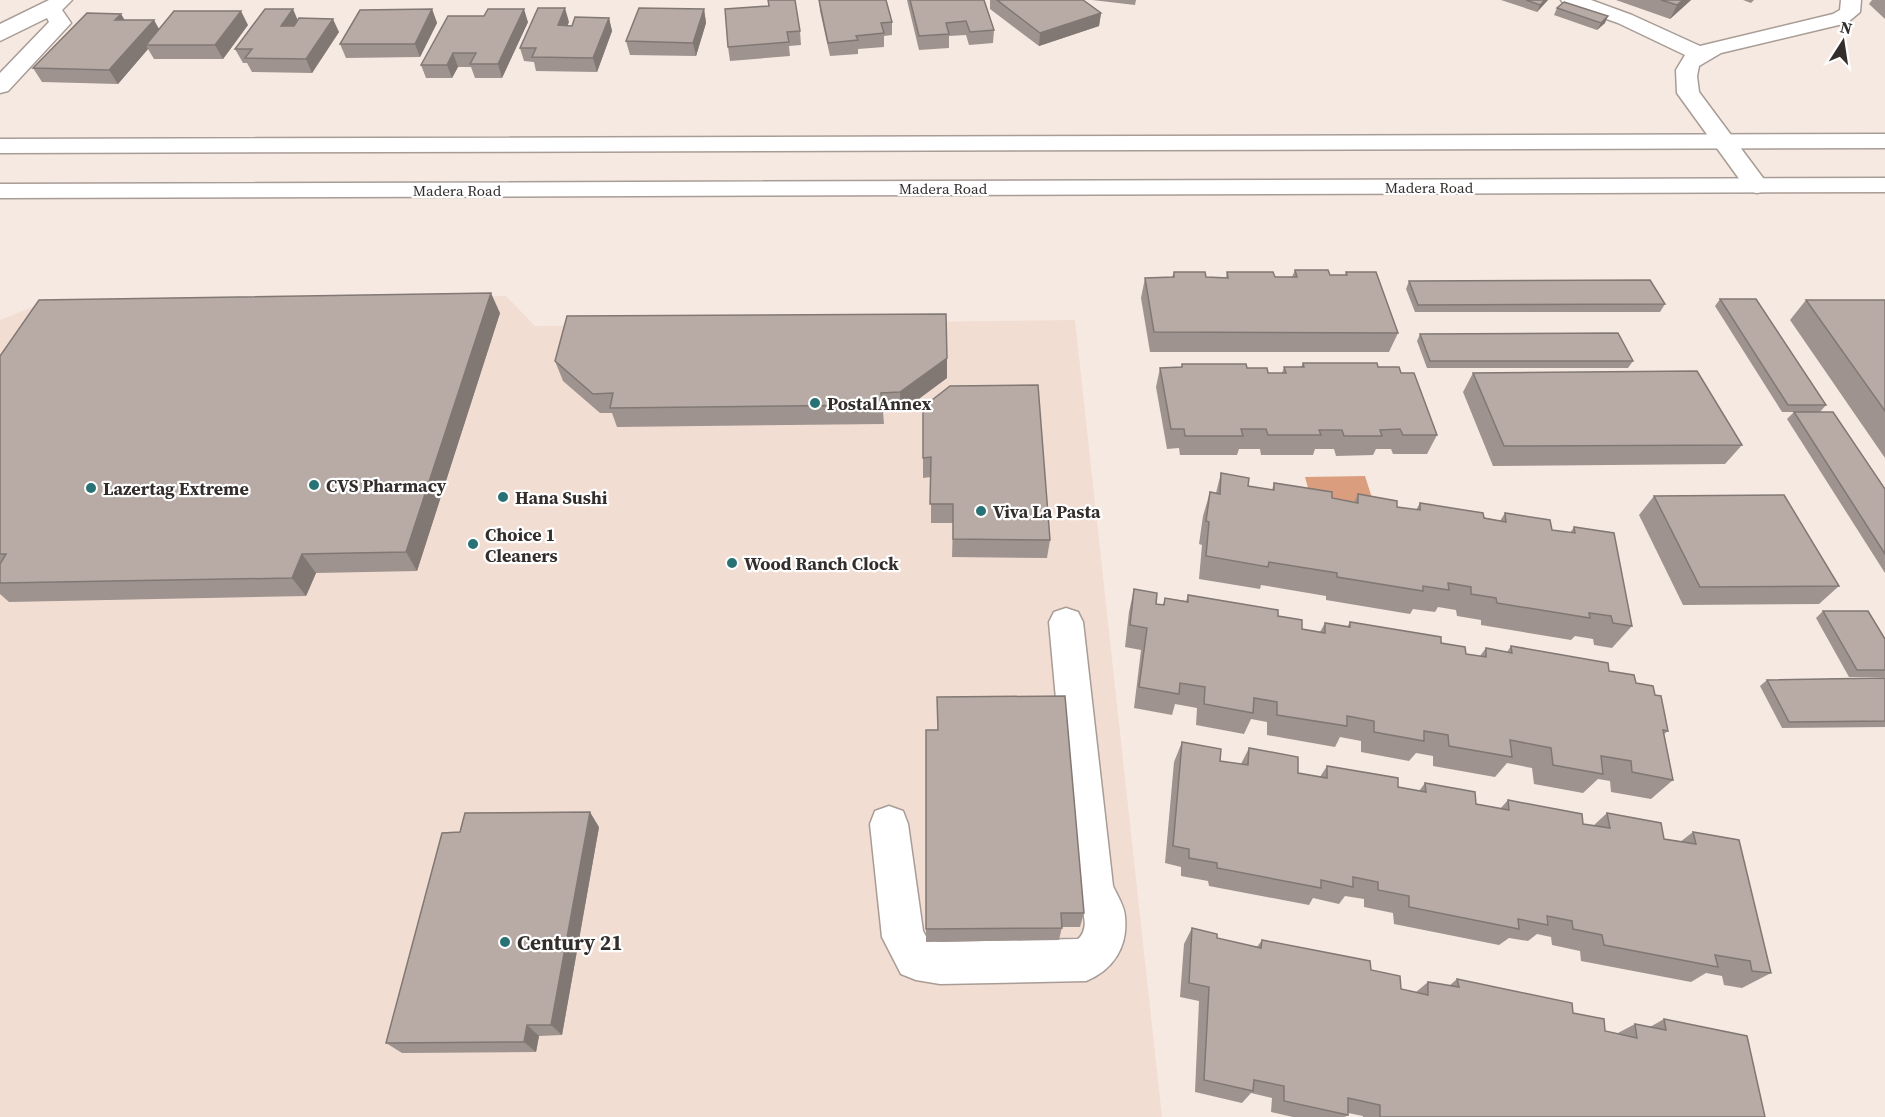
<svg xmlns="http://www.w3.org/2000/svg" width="1885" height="1117" font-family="'Source Serif 4',serif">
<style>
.built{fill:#f2ddd3}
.water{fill:#da9d7d}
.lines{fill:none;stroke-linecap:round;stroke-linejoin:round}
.minor-casing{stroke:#a89c96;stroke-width:3}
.major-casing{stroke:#a89c96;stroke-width:3}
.minor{fill:#fff;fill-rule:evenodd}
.major{fill:#fff;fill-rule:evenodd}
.wall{fill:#9e938e}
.shaded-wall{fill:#817874}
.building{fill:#b8aba5;stroke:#817874;stroke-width:1.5}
.poi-dot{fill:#287275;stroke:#fff;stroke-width:2}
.labels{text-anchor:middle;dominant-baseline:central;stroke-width:4.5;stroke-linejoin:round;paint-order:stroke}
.far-street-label{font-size:15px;fill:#332e2c;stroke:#fff}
.poi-label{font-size:18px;font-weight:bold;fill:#332e2c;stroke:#fff;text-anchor:start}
.near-poi-label{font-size:21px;font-weight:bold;fill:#332e2c;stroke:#fff;text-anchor:start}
</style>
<rect width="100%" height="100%" fill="#f6e9e2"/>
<polygon class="built" points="506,296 535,326 1075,320 1162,1117 0,1117 0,320 40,304"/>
<polygon class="water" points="1365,476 1373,501 1312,502 1305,477"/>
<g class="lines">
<g class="minor-casing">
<g id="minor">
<polygon points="49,0 72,0 62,10 71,23 8,91 0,93 0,73 49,22 47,18 0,41 0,24"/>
<polygon points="1561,0 1591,0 1632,15 1700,46 1833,14 1840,10 1841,0 1861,0 1860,12 1847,23 1721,53 1699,66 1697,76 1699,92 1769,186 1766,191 1757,193 1748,191 1677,93 1676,70 1685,55 1618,23 1564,4"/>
<path d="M1066,608L1078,612L1083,622L1113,886C1117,895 1125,907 1125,917C1128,947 1113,970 1086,981L940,984L916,980L901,974L882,937L870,824L875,811L889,806L903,811L908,824L923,931L928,940L940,942L1078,939C1093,926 1079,901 1073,886L1049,622L1054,612Z"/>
</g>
</g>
<g class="major-casing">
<g id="major">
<polygon points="1885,134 1885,148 0,153 0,139"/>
<polygon points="1885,178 1885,192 0,198 0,184"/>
</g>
</g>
<use href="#minor" class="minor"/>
<use href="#major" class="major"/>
</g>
<g class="wall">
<polygon points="819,0 892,22 892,35 884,36 884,47 858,49 858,54 830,56 820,11"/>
<polygon points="907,0 984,0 994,30 993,43 969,45 966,35 949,36 949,48 919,50"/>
<polygon points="990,0 1083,0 1101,13 1099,26 1039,46 990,9"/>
<polygon points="1092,0 1136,0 1135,5"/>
<polygon points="1501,0 1548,0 1537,12"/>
<polygon points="1616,0 1691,0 1670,19"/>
<polygon points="1743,0 1754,0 1751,3"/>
<polygon points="1872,0 1885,0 1885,19 1869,4"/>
<polygon points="769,6 800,31 801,45 789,46 790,56 730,61 728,47"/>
<polygon points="1557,8 1605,23 1597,30 1554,15"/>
<polygon points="432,9 437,23 420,57 346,58 340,44"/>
<polygon points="704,9 706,23 696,56 630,55 626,41"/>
<polygon points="609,18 612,31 597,72 536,71 534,62 524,61 520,48 569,22 567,26 572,26"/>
<polygon points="125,20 159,29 248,25 223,59 154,59 148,49 118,84 42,82 33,68"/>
<polygon points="298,20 339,32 312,73 252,72 247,63 243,63 235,49"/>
<polygon points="528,22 502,78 475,78 471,67 458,67 452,78 426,78 421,65"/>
<polygon points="1295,270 1330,275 1345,275 1346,272 1398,333 1389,352 1150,352 1141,298 1145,278 1172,277 1174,272 1206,277 1226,278 1227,272 1275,277 1292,277"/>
<polygon points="1409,281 1665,304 1660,312 1415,312 1406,289"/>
<polygon points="1720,299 1826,405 1820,412 1782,412 1715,306"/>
<polygon points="1806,300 1885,300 1885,458 1790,320"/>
<polygon points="500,313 417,571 316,573 306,596 9,602 0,594 0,356"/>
<polygon points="1420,334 1633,361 1628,368 1427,368 1417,341"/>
<polygon points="555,361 947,378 901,412 883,412 884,424 617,427 612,413 600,413 563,381"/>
<polygon points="1303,363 1378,367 1401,373 1437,435 1427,454 1393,454 1391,449 1376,449 1373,455 1336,456 1334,449 1315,449 1313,455 1261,455 1260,449 1239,449 1237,455 1180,455 1179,448 1167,449 1156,387 1160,368 1181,367 1182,364 1268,373 1282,373 1284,367 1301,367"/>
<polygon points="1473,373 1742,445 1725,464 1493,466 1463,392"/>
<polygon points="923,407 1050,540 1047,558 952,557 953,523 931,523 931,477 923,478"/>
<polygon points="1794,412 1885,489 1885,573 1787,419"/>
<polygon points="1221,473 1248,486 1272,490 1274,483 1332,498 1354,502 1358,494 1397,507 1416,510 1420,503 1500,521 1505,513 1552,530 1570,533 1574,527 1632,626 1612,648 1594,645 1593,639 1575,636 1571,640 1481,625 1481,620 1457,616 1456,610 1438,607 1435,612 1413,609 1410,614 1326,600 1326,596 1261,585 1260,589 1199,579 1202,545 1199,544 1203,516 1210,492 1216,493"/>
<polygon points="1654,496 1839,586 1819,604 1683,605 1639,515"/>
<polygon points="1134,589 1156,604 1163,605 1165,598 1186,601 1188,595 1278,616 1302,629 1320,632 1325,623 1347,627 1350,622 1441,643 1466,654 1480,656 1486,648 1507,652 1511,646 1609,671 1636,683 1655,695 1668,731 1664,734 1673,780 1651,799 1611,792 1610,781 1598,779 1583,793 1534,784 1532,768 1507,763 1495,777 1433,766 1433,756 1416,753 1409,761 1361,752 1361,741 1340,737 1335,747 1267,735 1267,722 1251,719 1244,734 1196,725 1197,708 1175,704 1172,715 1134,708 1141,650 1125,647 1129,612"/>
<polygon points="1823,611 1885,639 1885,677 1849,677 1816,618"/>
<polygon points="1885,678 1885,727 1782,728 1760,686 1767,680"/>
<polygon points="926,730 1084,913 1080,927 1062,927 1059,940 926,942"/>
<polygon points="1182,742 1220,761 1241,764 1249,748 1298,773 1320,777 1327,766 1398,787 1419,791 1425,783 1476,804 1500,809 1508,800 1583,824 1593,826 1607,813 1664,839 1680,842 1693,832 1771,973 1742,988 1724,985 1722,976 1706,973 1691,982 1581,961 1580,951 1552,945 1551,937 1537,934 1528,941 1509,938 1499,945 1394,924 1393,913 1364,907 1364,899 1345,896 1339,904 1313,898 1309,905 1209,886 1208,881 1181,876 1181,867 1165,863 1174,762"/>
<polygon points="599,827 562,1035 539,1036 536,1052 402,1053 386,1043"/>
<polygon points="1192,928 1217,938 1257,947 1262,940 1371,970 1401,989 1416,992 1428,982 1449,986 1457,979 1573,1013 1605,1031 1616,1034 1635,1024 1650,1027 1664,1019 1765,1117 1363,1117 1363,1116 1348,1113 1348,1115 1345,1117 1293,1117 1271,1112 1272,1098 1251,1093 1242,1103 1195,1092 1199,1001 1180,997 1184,944"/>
</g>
<g class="shaded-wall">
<polygon points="1545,0 1548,0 1537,12 1540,5"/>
<polygon points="1683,0 1691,0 1670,19 1677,5"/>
<polygon points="565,8 569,22 561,39 558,25"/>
<polygon points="293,9 299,23 288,40 281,26"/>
<polygon points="432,9 437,23 420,57 415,44"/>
<polygon points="524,9 528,22 502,78 498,64"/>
<polygon points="704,9 706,23 696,56 693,43"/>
<polygon points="241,11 248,25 223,59 215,45"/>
<polygon points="1101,13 1099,26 1039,46 1040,33"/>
<polygon points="121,14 129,27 115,20"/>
<polygon points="1608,16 1605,23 1597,30 1601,23"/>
<polygon points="609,18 612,31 597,72 593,58"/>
<polygon points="333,19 339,32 312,73 306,59"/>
<polygon points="154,20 162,34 146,45 148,49 118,84 109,70"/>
<polygon points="453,53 458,67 452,78 447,65"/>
<polygon points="491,293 500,313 417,571 406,552"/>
<polygon points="947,358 947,378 901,412 900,392"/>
<polygon points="302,554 316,573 306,596 292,578"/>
<polygon points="590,812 599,827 562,1035 551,1025"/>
<polygon points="527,1025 539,1036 536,1052 524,1042"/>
</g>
<g class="building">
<polygon points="768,0 795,0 800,31 787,32 789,42 728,47 725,9 769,6"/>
<polygon points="819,0 886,0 892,22 881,23 884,33 856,36 858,40 828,43"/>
<polygon points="910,0 984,0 994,30 970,32 966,21 946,23 949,34 919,36"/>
<polygon points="997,0 1083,0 1101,13 1040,33"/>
<polygon points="1526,0 1545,0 1540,5"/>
<polygon points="1661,0 1683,0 1677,5"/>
<polygon points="1564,2 1608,16 1601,23 1557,8"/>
<polygon points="538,8 565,8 558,25 572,26 575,17 609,18 593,58 532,57 536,48 520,48"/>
<polygon points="639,8 704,9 693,43 626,41"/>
<polygon points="265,9 293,9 281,26 294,26 299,18 333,19 306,59 245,58 252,49 235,49"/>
<polygon points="432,9 415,44 340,44 360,10"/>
<polygon points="488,9 524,9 498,64 470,64 476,53 453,53 447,65 421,65 448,16 484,16"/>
<polygon points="174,11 241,11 215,45 146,45"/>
<polygon points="87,13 121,14 115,20 154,20 109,70 33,68"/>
<polygon points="1295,270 1328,270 1330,275 1347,275 1346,272 1376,272 1398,333 1154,332 1145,278 1174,277 1174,272 1205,272 1206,277 1228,278 1227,272 1273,272 1275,277 1297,277"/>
<polygon points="1650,280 1665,304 1418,305 1409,281"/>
<polygon points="491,293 406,552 302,554 292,578 0,583 0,564 6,554 0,554 0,356 39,300"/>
<polygon points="1720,299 1756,299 1826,405 1788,405"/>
<polygon points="1806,300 1885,300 1885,411"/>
<polygon points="946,314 947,358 900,392 881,393 882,405 610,408 613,393 593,394 555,361 567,316"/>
<polygon points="1618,333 1633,361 1430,361 1420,334"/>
<polygon points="1303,363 1377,363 1378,367 1399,367 1401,373 1414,373 1437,435 1403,435 1400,429 1380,430 1382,436 1344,436 1342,430 1319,430 1321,435 1268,435 1266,429 1241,429 1243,436 1185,436 1184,429 1171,429 1160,368 1182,367 1182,364 1246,364 1247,368 1267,368 1268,373 1286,373 1284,367 1304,367"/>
<polygon points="1697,371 1742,445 1504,446 1473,373"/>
<polygon points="1038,385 1050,540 953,539 953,504 930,504 931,457 923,458 923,407 950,386"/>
<polygon points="1794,412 1833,412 1885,489 1885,554"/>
<polygon points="1221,473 1249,478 1248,486 1274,490 1274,483 1332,492 1332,498 1358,503 1358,494 1397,501 1397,507 1420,510 1420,503 1483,513 1484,518 1506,522 1505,513 1550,520 1552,530 1575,533 1574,527 1614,533 1632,626 1613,623 1611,616 1589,613 1590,618 1497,603 1496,598 1471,594 1471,587 1448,583 1449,590 1423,586 1423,591 1337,577 1337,573 1269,562 1268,567 1206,556 1209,522 1206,521 1210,492 1220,494"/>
<polygon points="1784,495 1839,586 1700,587 1654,496"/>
<polygon points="1134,589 1157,593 1156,604 1164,605 1165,598 1188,602 1188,595 1278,610 1278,616 1302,620 1302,629 1325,633 1325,623 1350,627 1350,622 1441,637 1441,643 1465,647 1466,654 1486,657 1486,648 1512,653 1511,646 1608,663 1609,671 1634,675 1636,683 1653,686 1655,695 1661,696 1668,731 1663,730 1673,780 1632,772 1631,761 1601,756 1603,774 1553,765 1551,748 1510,740 1512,757 1449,746 1448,735 1424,731 1424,741 1374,732 1374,721 1347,716 1347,726 1277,715 1277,702 1254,698 1253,713 1204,704 1205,687 1180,683 1179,694 1139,687 1147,628 1130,625"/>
<polygon points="1823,611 1868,611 1885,639 1885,670 1857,670"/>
<polygon points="1885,678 1885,721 1789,722 1767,680"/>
<polygon points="1065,696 1084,913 1061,913 1062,928 926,929 926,730 938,730 937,697"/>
<polygon points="1182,742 1221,749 1220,761 1248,765 1249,748 1298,757 1298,773 1327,778 1327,766 1398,778 1398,787 1426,792 1425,783 1475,792 1476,804 1509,810 1508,800 1582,814 1583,824 1610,828 1607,813 1661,823 1664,839 1696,844 1693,832 1739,840 1771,973 1752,971 1750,961 1715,955 1718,967 1604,945 1602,935 1573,929 1572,921 1547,916 1548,925 1518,919 1519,929 1409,907 1409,896 1378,890 1378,882 1353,877 1353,887 1321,880 1321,888 1217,868 1217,863 1189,858 1189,849 1173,846"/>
<polygon points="590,812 551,1025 527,1025 524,1042 386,1043 442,833 460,832 465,813"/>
<polygon points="1192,928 1217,934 1217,938 1261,948 1262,940 1370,961 1371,970 1400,976 1401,989 1428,995 1428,982 1459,987 1457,979 1572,1003 1573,1013 1604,1019 1605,1031 1637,1038 1635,1024 1666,1030 1664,1019 1747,1036 1765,1117 1380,1117 1380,1105 1348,1098 1348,1115 1284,1101 1284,1086 1254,1080 1253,1091 1204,1080 1209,987 1189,983"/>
</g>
<g class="poi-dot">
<circle cx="815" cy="403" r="6"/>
<circle cx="314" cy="485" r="6"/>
<circle cx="91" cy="488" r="6"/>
<circle cx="503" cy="497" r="6"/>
<circle cx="981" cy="511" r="6"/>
<circle cx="473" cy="544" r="6"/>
<circle cx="732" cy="563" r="6"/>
<circle cx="505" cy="942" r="6"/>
</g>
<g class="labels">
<g class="far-street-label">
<text x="1429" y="187">Madera Road</text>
<text x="943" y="188">Madera Road</text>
<text x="457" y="190">Madera Road</text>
</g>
<g class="poi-label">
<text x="827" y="403">PostalAnnex</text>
<text x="326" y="485">CVS Pharmacy</text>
<text x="103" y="488">Lazertag Extreme</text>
<text x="515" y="497">Hana Sushi</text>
<text x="993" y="511">Viva La Pasta</text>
<text x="485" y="534">Choice 1<tspan x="485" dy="21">Cleaners</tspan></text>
<text x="744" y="563">Wood Ranch Clock</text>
</g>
<g class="near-poi-label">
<text x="517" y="942">Century 21</text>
</g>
</g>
<g transform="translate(1843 42) rotate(12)" stroke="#ffffff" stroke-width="4.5" paint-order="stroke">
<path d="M0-4.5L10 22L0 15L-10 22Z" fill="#332e2c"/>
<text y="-9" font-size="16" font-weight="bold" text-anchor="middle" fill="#332e2c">N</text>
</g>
</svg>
